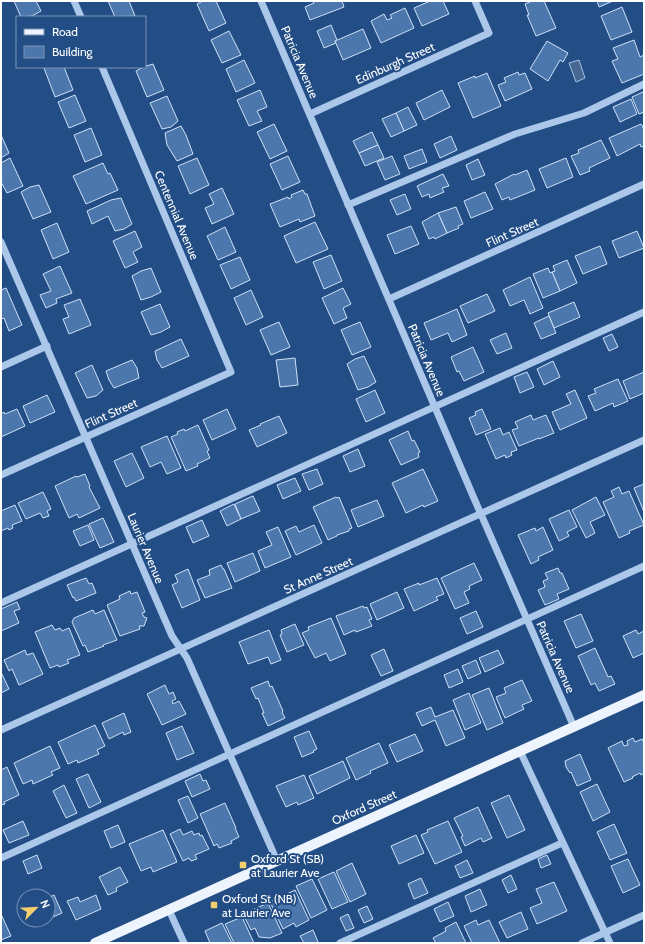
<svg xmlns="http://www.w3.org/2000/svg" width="645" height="944" font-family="Cabin,sans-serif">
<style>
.water{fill:#496891;stroke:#9fc2ea}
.building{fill:#4b77ad;stroke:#cfe1f7}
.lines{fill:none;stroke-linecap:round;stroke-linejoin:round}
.minor{stroke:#abc7e9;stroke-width:7}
.major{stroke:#eef4fe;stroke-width:10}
.poi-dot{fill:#f5ce6d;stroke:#224d85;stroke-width:1.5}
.labels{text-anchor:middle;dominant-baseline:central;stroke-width:4;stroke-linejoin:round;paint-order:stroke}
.street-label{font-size:12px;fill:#fff;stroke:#224d85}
.poi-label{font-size:12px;fill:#fff;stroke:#224d85;text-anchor:start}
</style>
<rect width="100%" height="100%" fill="#224d85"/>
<polygon class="water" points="579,60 585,78 576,82 569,63"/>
<g class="building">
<polygon points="14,1 36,1 41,11 32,16 21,17"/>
<polygon points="108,1 129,1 135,16 115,17"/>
<polygon points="203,1 216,1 226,23 209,31 197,4"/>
<polygon points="313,1 342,1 344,7 310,20 305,7 314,3"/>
<polygon points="430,1 443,1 449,14 422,26 414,8"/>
<polygon points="532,1 544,1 556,28 536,36 527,15 529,15 525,4"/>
<polygon points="597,1 613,1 599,7"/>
<polygon points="622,7 632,32 611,40 601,16"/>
<polygon points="405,8 414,28 381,43 371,21 384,14 387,20 392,18 390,15"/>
<polygon points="331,25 337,40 335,41 336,43 324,48 317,31"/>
<polygon points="363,29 371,48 343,60 335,41"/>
<polygon points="229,31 241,55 222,63 211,40"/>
<polygon points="634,40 640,57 644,55 644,74 622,83 612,61 618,59 613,48"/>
<polygon points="547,41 568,53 563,62 560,60 548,81 530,69"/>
<polygon points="244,60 255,83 236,92 226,69"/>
<polygon points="153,64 164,90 147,97 136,71 143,67"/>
<polygon points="46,67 64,67 73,90 55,97 44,68"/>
<polygon points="518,72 519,75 525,73 532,89 505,101 498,85 506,82 504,78"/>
<polygon points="487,73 501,106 473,118 458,83 475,76 475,78"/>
<polygon points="260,90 267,107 257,111 262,121 249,126 237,100"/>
<polygon points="442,90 450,107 424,120 416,103"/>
<polygon points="643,92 644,95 644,112 639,114 632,97"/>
<polygon points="75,95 86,121 69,128 58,102"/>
<polygon points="167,96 178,121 171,127 162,129 150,103"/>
<polygon points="631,99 637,114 620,122 613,107"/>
<polygon points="408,107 417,125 404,131 396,113"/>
<polygon points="396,113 404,131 391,137 382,119"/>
<polygon points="274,124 287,151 270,159 257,132"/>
<polygon points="641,124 644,129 644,146 641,147 640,144 617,156 609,138"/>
<polygon points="181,126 186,135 193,154 177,161 167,145 165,133"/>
<polygon points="91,128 102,155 85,162 74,135"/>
<polygon points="372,132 378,145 359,153 353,141"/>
<polygon points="1,135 9,153 1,158"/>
<polygon points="451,136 457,150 440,158 434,144"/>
<polygon points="601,140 610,158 589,168 590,171 580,175 571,156 579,153 578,150"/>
<polygon points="378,145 384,158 365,166 359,153"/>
<polygon points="422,149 427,162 409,169 404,156"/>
<polygon points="288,156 300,182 282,190 270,164"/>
<polygon points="392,156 400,174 385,180 377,162"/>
<polygon points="10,158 23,186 7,193 1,182 1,163"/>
<polygon points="197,158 209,185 190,194 178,166"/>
<polygon points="566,158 573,177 547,188 539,169"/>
<polygon points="478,159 485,175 472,180 466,165"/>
<polygon points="103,163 108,174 110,173 118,190 86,204 73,176"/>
<polygon points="527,170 535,190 510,200 509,197 502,200 495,184 514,174 515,175"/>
<polygon points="443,174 449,186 442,188 444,192 430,198 429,194 422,197 417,186"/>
<polygon points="39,185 51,212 33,219 21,192 30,187"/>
<polygon points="222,188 234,214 212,224 205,208 214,204 209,194"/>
<polygon points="303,190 305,194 307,194 315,216 300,222 299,219 280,227 270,204 288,197 289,199 292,197 291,195"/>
<polygon points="485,192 493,209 471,218 464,201"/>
<polygon points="405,194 411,209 397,215 390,200"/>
<polygon points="121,198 132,224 124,229 115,231 108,216 92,224 87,211 111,200"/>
<polygon points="456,207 463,224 458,226 459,228 447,233 438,213"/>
<polygon points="438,213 447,233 435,239 434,237 429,239 422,222"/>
<polygon points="315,222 328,249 296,263 284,236"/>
<polygon points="57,223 69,252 53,259 41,230"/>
<polygon points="411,226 419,244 395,254 387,235"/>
<polygon points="225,227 236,252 218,260 207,236"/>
<polygon points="135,231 142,247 133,252 138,262 125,268 113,241"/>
<polygon points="637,231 644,248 619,258 612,241"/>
<polygon points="600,246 607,264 583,274 575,256"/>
<polygon points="331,255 342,281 324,289 313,262"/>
<polygon points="240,257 250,280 231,289 220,265"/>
<polygon points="567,260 577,283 560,291 552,272 555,271 553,266"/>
<polygon points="60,266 72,293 56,299 57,303 46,308 40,295 51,291 43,274"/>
<polygon points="151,268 161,292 151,297 141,300 132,276 141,271"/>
<polygon points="548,268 550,273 552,272 560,291 543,298 533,274"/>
<polygon points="530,277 543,308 530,314 524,300 510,306 503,290"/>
<polygon points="6,288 22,325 9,331 4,318 1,319 1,290"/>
<polygon points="343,288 351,304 343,308 347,318 334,324 322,298"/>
<polygon points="251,290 263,317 246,325 234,298"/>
<polygon points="487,294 495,311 468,323 460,306"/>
<polygon points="80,299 91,325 69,334 63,319 69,317 64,305"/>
<polygon points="574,302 580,317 554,328 548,313"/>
<polygon points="160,304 170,327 161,332 151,335 141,312"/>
<polygon points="457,309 467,335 452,342 448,333 431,340 424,323"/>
<polygon points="549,316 556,333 541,339 534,323"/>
<polygon points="279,322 290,347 271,355 260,330"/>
<polygon points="360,322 371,347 352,355 341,330"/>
<polygon points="506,333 512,348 497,354 490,340"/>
<polygon points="612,334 618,347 609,351 603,338"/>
<polygon points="181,339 189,356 162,368 157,360 155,351"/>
<polygon points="473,347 484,372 464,381 459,371 457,372 451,357"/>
<polygon points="364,356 376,382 368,387 358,390 347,364 355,359"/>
<polygon points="295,358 298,385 280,387 276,360"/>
<polygon points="132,360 137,368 139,378 114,388 109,380 106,371"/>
<polygon points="553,361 560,377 544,385 537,369"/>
<polygon points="92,365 103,390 96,396 87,398 75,373"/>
<polygon points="527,372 534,387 520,393 514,377"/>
<polygon points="644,372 644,393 630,399 623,381"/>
<polygon points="618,379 628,401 614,407 613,403 595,411 588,396 596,393 594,389"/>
<polygon points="375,390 385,413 366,422 356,399"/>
<polygon points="575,390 587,418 560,430 552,412 571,404 566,394"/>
<polygon points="47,395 55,412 30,423 23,406"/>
<polygon points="17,409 25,426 1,437 1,414 4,412 5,414"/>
<polygon points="227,409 236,429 212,440 203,420"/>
<polygon points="482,409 491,429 476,435 469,418 476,415 475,412"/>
<polygon points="531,415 533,420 546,415 554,433 539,439 539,438 519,446 512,430 518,428 515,422"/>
<polygon points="279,416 287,433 257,447 249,430 261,425 260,424"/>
<polygon points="198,425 209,450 207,451 210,458 197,464 198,466 186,471 171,437 178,434 177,432 184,429 185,431"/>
<polygon points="500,428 503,435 509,432 517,450 511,452 512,455 506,458 505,455 496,459 485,434"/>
<polygon points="408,431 412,441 414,440 420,452 418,453 419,457 401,465 389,440"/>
<polygon points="167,436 181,468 167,474 161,462 150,467 141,447"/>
<polygon points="358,449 365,466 350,472 343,456"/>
<polygon points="132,453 144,478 126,487 114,461"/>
<polygon points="317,469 323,484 309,490 302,474"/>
<polygon points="423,469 438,501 424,507 423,505 406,513 392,483"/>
<polygon points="85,474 90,486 89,487 100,508 79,518 77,514 69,518 55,486 76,476 77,477"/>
<polygon points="295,478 301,491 283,499 277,485"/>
<polygon points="644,484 644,512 634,488"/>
<polygon points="619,487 622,494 629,491 644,525 629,531 630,533 619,538 603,502 614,497 611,491"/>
<polygon points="43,492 51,509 47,511 49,516 43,518 40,513 26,519 18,503"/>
<polygon points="253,496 260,511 241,519 235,504"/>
<polygon points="336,497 337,498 339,497 352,528 349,529 349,531 337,535 337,536 328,540 313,507"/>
<polygon points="596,497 605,515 590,522 595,533 586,538 572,510"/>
<polygon points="377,500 384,516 358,527 351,510"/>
<polygon points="234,504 241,519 227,526 220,511"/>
<polygon points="15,505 22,521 12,525 13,528 9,530 8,528 1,531 1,511"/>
<polygon points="569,510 577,527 567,532 569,536 559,541 549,519"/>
<polygon points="103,518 114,542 100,548 89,524"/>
<polygon points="202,520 209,536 193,543 186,527"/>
<polygon points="88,525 94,540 80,546 73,531"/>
<polygon points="314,525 322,543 296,555 285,531 296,526 299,532"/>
<polygon points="278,527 291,557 265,568 258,551 272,545 266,532"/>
<polygon points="543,527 553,550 538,557 539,560 531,564 518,535 535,528 536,531"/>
<polygon points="253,553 260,571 235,582 227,563"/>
<polygon points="474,563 482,580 469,586 470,589 464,592 469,603 455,609 441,578"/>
<polygon points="221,565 223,569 224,569 232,588 205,598 197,580 210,575 209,570"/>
<polygon points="558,568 560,573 562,573 569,589 557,594 559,599 545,605 538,590 545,587 543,581 548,579 545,573"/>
<polygon points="188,569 200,600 182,608 172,585 178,582 175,575"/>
<polygon points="86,578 89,584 92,583 96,593 76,601 74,597 73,598 67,585"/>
<polygon points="437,578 444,594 436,597 438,600 414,611 404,589 419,583 419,585"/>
<polygon points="130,591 131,594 137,592 145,612 142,613 144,617 147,618 144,626 139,626 140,629 120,636 107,605 120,599 119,596"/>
<polygon points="397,592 404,608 377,620 370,604"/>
<polygon points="17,602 20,609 14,611 19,623 1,631 1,609"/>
<polygon points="363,606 364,608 367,607 372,619 369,620 372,626 356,632 355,630 344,635 336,616"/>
<polygon points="93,610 95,614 104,610 117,640 103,645 104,646 88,652 85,645 83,646 72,622 74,618"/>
<polygon points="476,611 483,627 467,634 460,618"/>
<polygon points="581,614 593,641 576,648 564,621"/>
<polygon points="331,618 346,654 330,661 326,653 315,658 302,633 309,630 308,627"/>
<polygon points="295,624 304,645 287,652 280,635 282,634 281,630"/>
<polygon points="52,625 55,630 60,628 62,631 69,628 80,655 67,660 69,663 59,667 58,665 50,668 35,632"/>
<polygon points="269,630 281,660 271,664 268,657 248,664 239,642"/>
<polygon points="636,630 638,634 644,631 644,653 633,658 623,636"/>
<polygon points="595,648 608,677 611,676 615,684 599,691 595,683 591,685 578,656"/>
<polygon points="384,649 393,671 381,676 371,655"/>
<polygon points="25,650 27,655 33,653 43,674 19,685 12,669 9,671 4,660"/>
<polygon points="498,650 504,663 485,672 479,658"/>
<polygon points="476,660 481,673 468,679 462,666"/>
<polygon points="458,669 463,682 449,688 444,675"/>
<polygon points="1,672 9,689 1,693"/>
<polygon points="522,680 532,701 522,705 524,709 505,718 496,697 506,693 504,688"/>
<polygon points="268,681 270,687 272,686 283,711 282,712 285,718 268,726 262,713 264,713 258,698 256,699 251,688"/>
<polygon points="165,685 169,694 173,692 176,699 172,701 173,704 179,701 186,714 162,725 147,694"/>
<polygon points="489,688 503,723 487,730 472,695"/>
<polygon points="469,693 481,723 465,730 453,700"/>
<polygon points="431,707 435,717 453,710 465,738 446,746 435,720 422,726 416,713"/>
<polygon points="124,713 131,732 124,735 123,732 109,739 102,723"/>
<polygon points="95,725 105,746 97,750 99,754 78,763 77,760 68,764 58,742"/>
<polygon points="182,726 194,753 177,760 166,733"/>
<polygon points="309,731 317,749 313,751 314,752 302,757 294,737"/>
<polygon points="415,734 423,751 397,762 389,745"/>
<polygon points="633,738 635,742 642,739 644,743 644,773 641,775 640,773 632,777 633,778 624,782 608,748 622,741 624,746 628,745 627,741"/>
<polygon points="379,743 388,763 370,771 371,773 356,780 346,758"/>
<polygon points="50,746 60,768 51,772 53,775 33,784 32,780 23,784 14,763"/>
<polygon points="580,754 591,780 577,786 571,772 570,773 566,767 565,761"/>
<polygon points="343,761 350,778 317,794 309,776"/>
<polygon points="7,767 19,795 4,802 5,804 1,805 1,770"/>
<polygon points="88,774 101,802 89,808 76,779"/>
<polygon points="200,774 203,781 206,780 210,789 192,797 185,781"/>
<polygon points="304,775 314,798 298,805 297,802 286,807 276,786"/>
<polygon points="597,784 610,812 593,821 580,792"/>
<polygon points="64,785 77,813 66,818 53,791"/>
<polygon points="509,795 525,830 507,838 491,803"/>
<polygon points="188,796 198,818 188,823 178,800"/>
<polygon points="225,803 236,828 235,828 239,837 231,841 232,843 219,848 217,844 214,846 200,814"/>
<polygon points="478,807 492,838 483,842 481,838 465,846 461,837 463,836 454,818"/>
<polygon points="23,821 29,835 9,843 3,830"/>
<polygon points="448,821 462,852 435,864 421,835 428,832 427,830"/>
<polygon points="614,824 627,853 610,860 597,832"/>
<polygon points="118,825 125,842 111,848 104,831"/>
<polygon points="180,829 183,835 192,831 194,835 199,833 200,836 202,835 209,849 195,855 197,859 191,861 189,858 183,861 170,834"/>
<polygon points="163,830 177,862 153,872 151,867 141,871 129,844"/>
<polygon points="416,835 424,853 399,864 391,846"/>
<polygon points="37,855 42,868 28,874 23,861"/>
<polygon points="547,855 551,864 541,868 538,859"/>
<polygon points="628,859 640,885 623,893 611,866"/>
<polygon points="467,860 473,873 460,878 455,866"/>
<polygon points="352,863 366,894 350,902 336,871"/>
<polygon points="120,867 128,882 116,888 117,891 108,895 99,877"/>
<polygon points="334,872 348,902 332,909 318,879"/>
<polygon points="511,875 517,889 508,893 502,880"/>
<polygon points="421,878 428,893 414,899 408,884"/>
<polygon points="312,879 327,910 311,918 296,886"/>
<polygon points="554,882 567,911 537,924 530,908 542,903 536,889"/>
<polygon points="480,889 487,905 471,912 465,896"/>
<polygon points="295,890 309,920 296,927 294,923 283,929 270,902"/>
<polygon points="54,895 62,913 48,919 48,898"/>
<polygon points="96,895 101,909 76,920 67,901 78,897 80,902"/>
<polygon points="448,902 454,916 440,922 434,909"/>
<polygon points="268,903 282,933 270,938 259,937 255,928 251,930 243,914"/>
<polygon points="367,906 373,919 364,923 358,910"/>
<polygon points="521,912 528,929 507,938 499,922"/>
<polygon points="1,914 11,936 1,940"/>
<polygon points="348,914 354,928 346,931 340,918"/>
<polygon points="242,917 254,943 234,943 225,924"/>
<polygon points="29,920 45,920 32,926"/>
<polygon points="476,920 478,925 489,920 500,943 472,943 464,926"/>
<polygon points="456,922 466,943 436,943 433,938 446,931 445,928"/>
<polygon points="222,923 232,943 210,943 205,931"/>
<polygon points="313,930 318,942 316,943 304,943 300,936"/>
</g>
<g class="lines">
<g class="minor">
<polyline points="74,1 81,17"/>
<polyline points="261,1 473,496 574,727"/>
<polyline points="310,114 489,33 475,1"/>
<polyline points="348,205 515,134 584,113 644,84"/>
<polyline points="1,242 172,636 187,658 277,861"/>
<polyline points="389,299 644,184"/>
<polyline points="1,367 47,346"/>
<polyline points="1,475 231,372 102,67"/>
<polyline points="1,603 644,312"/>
<polyline points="1,730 644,440"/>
<polyline points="520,751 610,943"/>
<polyline points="1,858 644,566"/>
<polyline points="169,910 184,943"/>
<polyline points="340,943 562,843"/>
<polyline points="582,943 644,915"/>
</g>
<polyline class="major" points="95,943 644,695"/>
</g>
<g class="poi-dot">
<rect x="239" y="861" width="8" height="8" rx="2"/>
<rect x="210" y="901" width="8" height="8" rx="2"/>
</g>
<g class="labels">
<g class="street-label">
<text transform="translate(300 62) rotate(67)">Patricia Avenue</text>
<text transform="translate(395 63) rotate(-24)">Edinburgh Street</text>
<text transform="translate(177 215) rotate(67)">Centennial Avenue</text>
<text transform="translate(512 232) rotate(-24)">Flint Street</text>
<text transform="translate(427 360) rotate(67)">Patricia Avenue</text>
<text transform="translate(111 413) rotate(-24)">Flint Street</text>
<text transform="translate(146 548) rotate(67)">Laurier Avenue</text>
<text transform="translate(318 575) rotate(-24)">St Anne Street</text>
<text transform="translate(556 657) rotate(66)">Patricia Avenue</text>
<text transform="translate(364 807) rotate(-24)">Oxford Street</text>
</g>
<g class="poi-label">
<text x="251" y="858">Oxford St (SB)<tspan x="251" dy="14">at Laurier Ave</tspan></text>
<text x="222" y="898">Oxford St (NB)<tspan x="222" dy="14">at Laurier Ave</tspan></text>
</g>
</g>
<rect width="645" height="944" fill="none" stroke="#ffffff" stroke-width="4"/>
<rect x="16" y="16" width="130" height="52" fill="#224d85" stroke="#7a94b6"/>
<rect x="24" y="29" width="20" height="6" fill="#eef4fe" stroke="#7a94b6"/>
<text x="52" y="36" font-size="12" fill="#ffffff">Road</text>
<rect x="24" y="46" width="20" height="12" fill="#4b77ad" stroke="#7a94b6"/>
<text x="52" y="56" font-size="12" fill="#ffffff">Building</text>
<g transform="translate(36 908) rotate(66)"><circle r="19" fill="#224d85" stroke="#7a94b6"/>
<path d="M0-3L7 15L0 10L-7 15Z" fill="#f5ce6d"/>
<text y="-6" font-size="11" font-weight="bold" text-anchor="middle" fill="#ffffff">N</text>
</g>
</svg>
